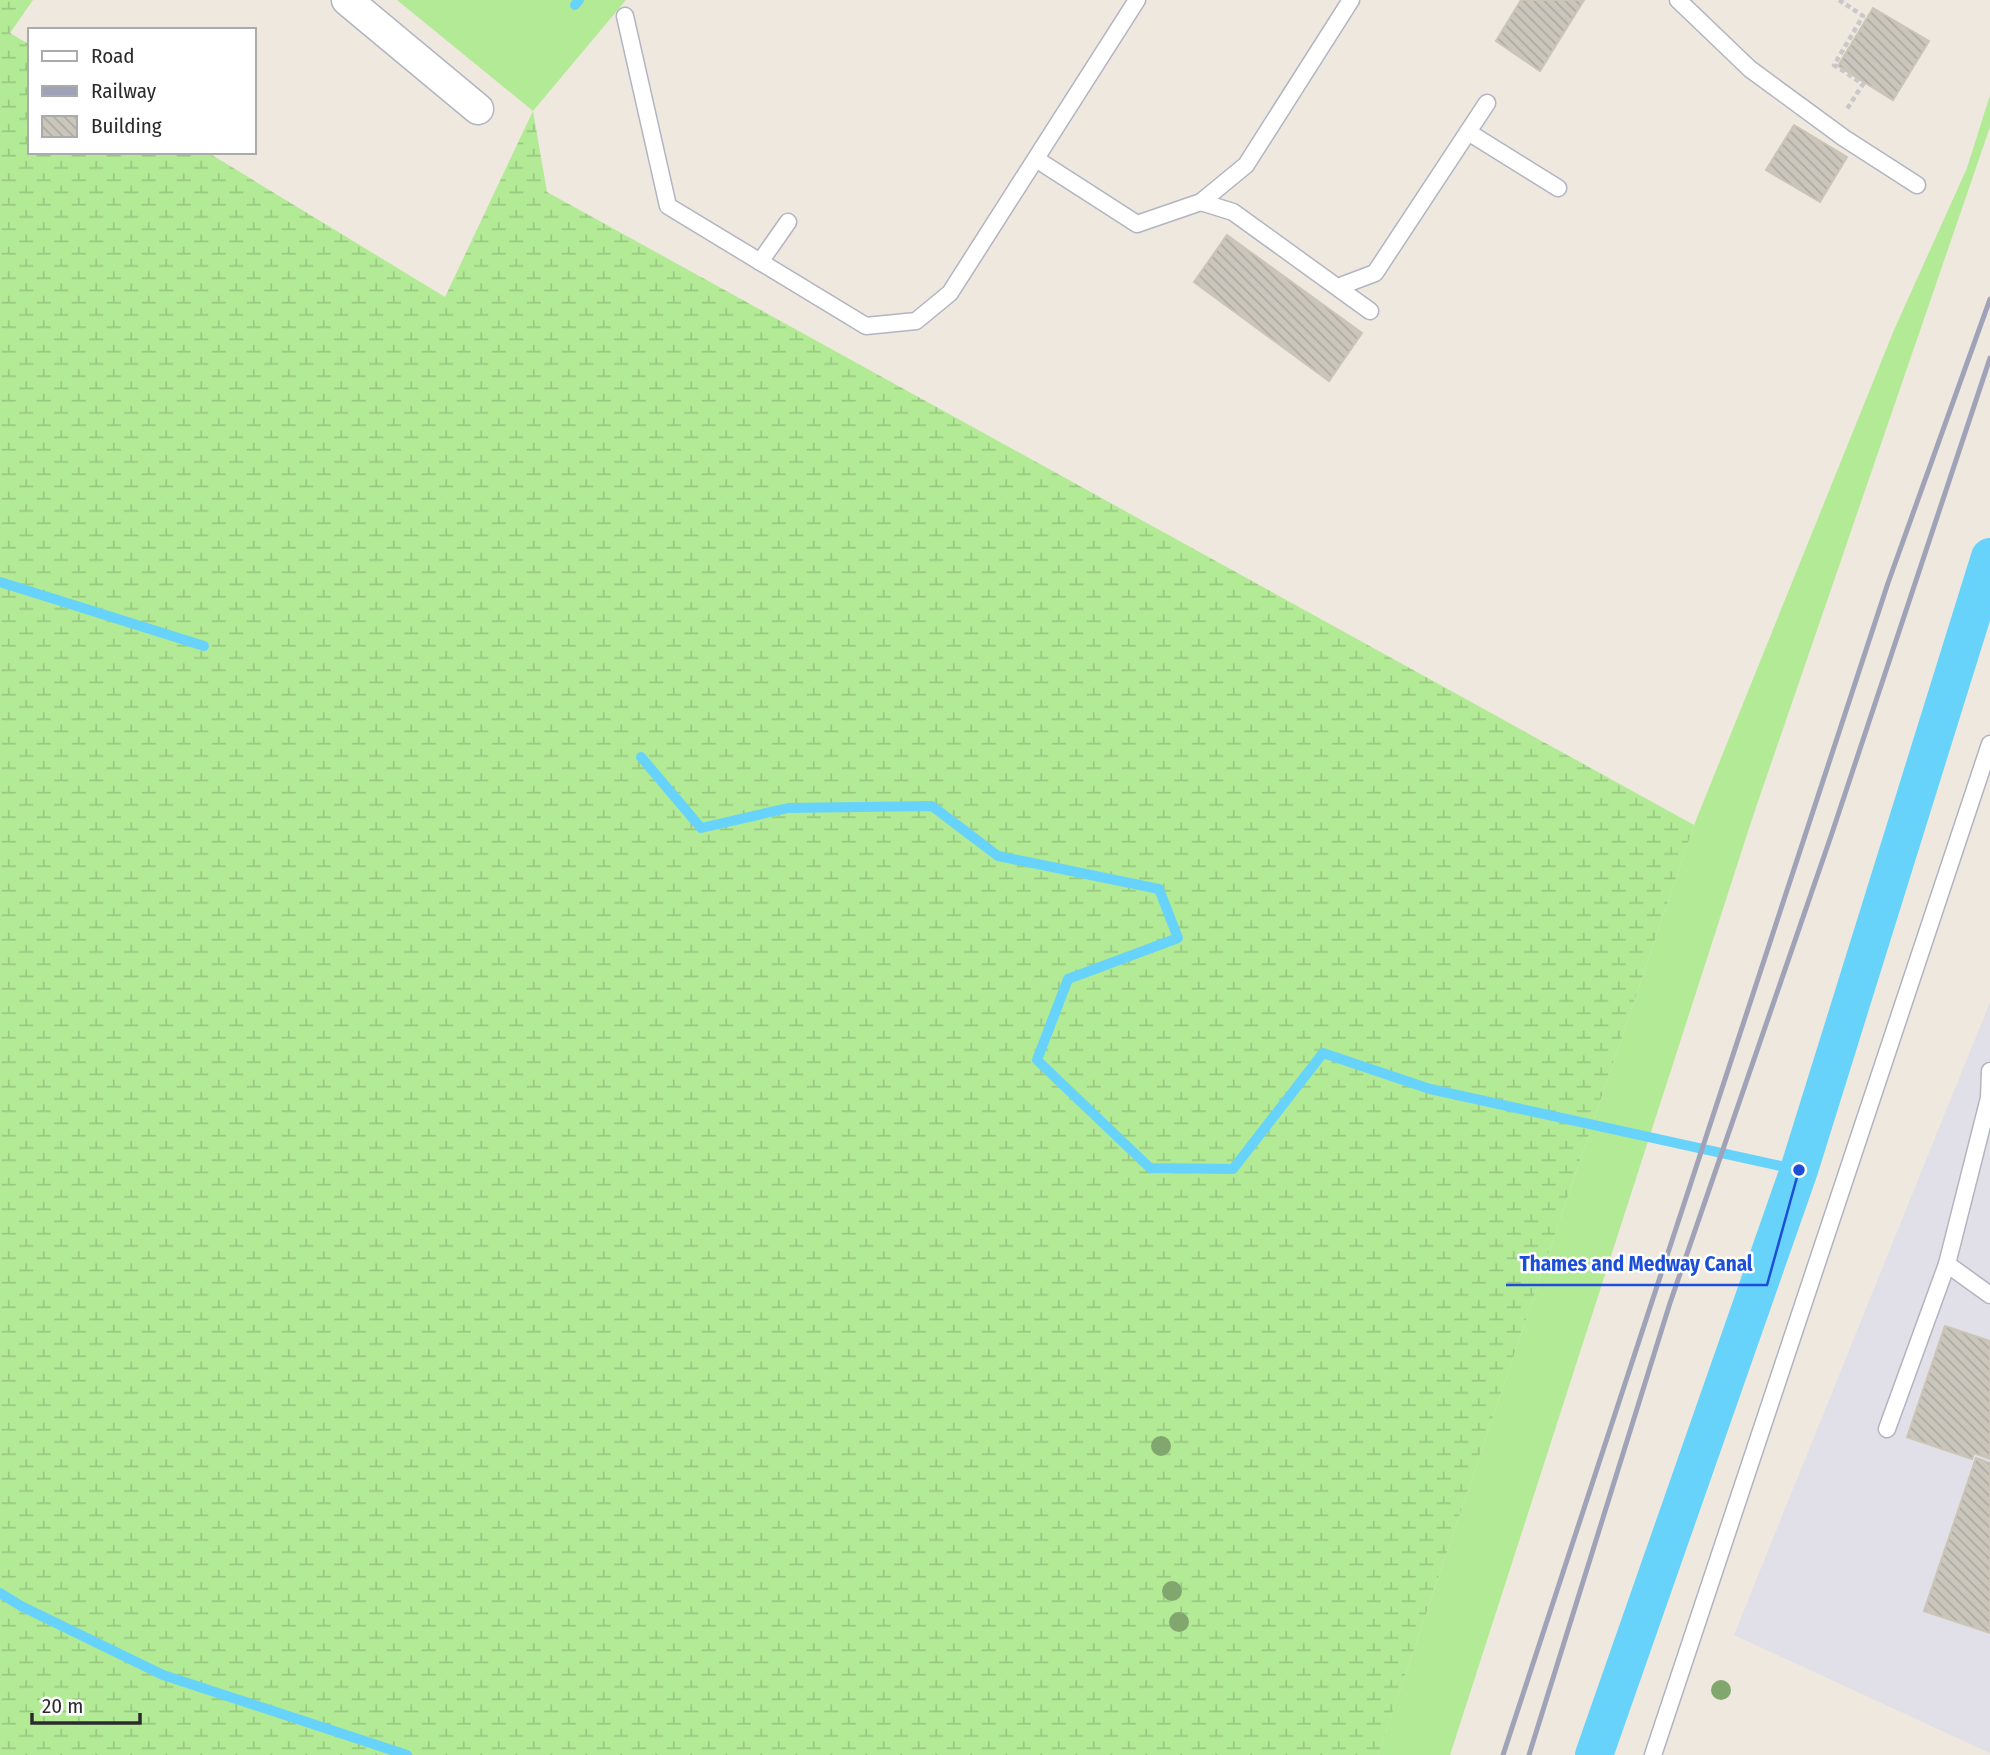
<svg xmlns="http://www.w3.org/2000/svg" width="1990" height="1755" font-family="'Fira Sans Condensed',sans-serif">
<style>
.industrial{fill:#e1dfe7}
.grass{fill:#b2ea96}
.wetland{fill:url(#wetland-marsh)}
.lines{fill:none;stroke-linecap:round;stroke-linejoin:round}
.stream{stroke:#68d3fa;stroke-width:10}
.canal{stroke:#68d3fa;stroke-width:38}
.building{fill:url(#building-back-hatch);stroke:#cbc4b7;stroke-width:2}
.lane-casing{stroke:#b2b4c1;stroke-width:19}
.street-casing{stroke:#b2b4c1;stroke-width:33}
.path{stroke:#c8c8c8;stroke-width:4.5;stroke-dasharray:5 3.5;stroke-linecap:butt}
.lane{stroke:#fff;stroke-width:16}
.street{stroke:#fff;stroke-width:30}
.rail{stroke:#a0a3b8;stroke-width:5}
.tree{fill:#81a76f}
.leader{fill:none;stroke:#1d4ed8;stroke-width:2.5}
.callout-dot{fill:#1d4ed8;stroke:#fff;stroke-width:2.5}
.callout-label{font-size:21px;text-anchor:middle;font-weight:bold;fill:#1d4ed8;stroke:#fff;stroke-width:5;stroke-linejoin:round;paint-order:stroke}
</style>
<defs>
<pattern id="wetland-marsh" width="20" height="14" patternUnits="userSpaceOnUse" patternTransform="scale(1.75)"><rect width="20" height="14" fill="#b2ea96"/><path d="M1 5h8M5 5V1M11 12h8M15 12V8" fill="none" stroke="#99c981"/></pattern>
<pattern id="building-back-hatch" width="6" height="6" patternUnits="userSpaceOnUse" patternTransform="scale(1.75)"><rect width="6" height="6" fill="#cac6bc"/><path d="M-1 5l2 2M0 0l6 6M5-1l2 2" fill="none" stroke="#aeaaa2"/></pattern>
</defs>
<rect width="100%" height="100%" fill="#efe8de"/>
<polygon class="industrial" points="1990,1002 1990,1753 1734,1635"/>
<g class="grass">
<polygon points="397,0 626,0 533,111"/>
<polygon points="1990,95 1990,127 1752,819 1450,1755 1378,1755 1694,825 1894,330 1967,168"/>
</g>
<polygon class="wetland" points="0,0 33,0 10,33 30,45 30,152 207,152 445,297 533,111 547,192 1694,825 1378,1755 0,1755"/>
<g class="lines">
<g class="stream">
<polyline points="575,5 579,0"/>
<polyline points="0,582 204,646"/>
<polyline points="641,757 701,828 788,808 932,806 998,856 1159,889 1178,938 1068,979 1037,1060 1150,1168 1233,1169 1323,1053 1430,1089 1799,1170"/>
<polyline points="0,1593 21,1606 163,1675 407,1755"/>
</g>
<polyline class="canal" points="1594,1755 1799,1170 1990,557"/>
</g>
<g class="building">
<polygon points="1521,0 1584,0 1540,71 1496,41"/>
<polygon points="1873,8 1929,41 1893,100 1838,66"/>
<polygon points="1794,125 1847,157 1820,202 1766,170"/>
<polygon points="1227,235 1362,333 1329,381 1194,282"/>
<polygon points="1945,1326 1990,1341 1990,1459 1974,1453 1972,1459 1907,1437"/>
<polygon points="1976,1458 1990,1463 1990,1633 1924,1611"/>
</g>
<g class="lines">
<g class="lane-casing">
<g id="lane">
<polyline points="1678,0 1750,69 1844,138 1917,185"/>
<polyline points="625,16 668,206 866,326 916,321 950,293 1137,0"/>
<polyline points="1468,132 1558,188"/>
<polyline points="1036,159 1137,224 1201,202 1246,165 1351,0"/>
<polyline points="1201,202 1233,212 1370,311"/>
<polyline points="760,262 788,222"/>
<polyline points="1338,287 1375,273 1487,103"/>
<polyline points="1947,1264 1990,1295"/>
<polyline points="1887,1429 1947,1264 1989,1098 1990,1071"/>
<polyline points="1653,1755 1990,744"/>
</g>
</g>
<g class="street-casing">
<polyline id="street" points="347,0 478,109"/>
</g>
<polyline class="path" points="1839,0 1863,16 1834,65 1863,84 1847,109"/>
<use href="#lane" class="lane"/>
<use href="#street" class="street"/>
<g class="rail">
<polyline points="1503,1755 1888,583 1990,299"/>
<polyline points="1529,1755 1670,1303 1831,836 1990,358"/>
</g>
</g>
<g class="tree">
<circle cx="1161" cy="1446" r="10"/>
<circle cx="1172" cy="1591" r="10"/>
<circle cx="1179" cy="1622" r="10"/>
<circle cx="1721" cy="1690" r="10"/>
</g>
<path class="leader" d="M1799 1170L1767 1285H1506"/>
<circle class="callout-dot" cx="1799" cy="1170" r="7"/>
<g class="callout-label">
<text x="1636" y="1271">Thames and Medway Canal</text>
</g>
<rect x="28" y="28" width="228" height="126" fill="#ffffff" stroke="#ababab" stroke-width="2"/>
<rect x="42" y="51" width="35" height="10" fill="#ffffff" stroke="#ababab" stroke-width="2"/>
<text x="91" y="63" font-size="21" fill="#2c2c2c">Road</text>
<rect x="42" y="86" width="35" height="10" fill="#a0a3b8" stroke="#ababab" stroke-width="2"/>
<text x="91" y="98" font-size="21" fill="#2c2c2c">Railway</text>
<rect x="42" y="116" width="35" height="21" fill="url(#building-back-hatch)" stroke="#ababab" stroke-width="2"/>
<text x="91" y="133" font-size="21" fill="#2c2c2c">Building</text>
<path d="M32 1713v10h108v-10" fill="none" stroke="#2c2c2c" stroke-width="3.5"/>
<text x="42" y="1713" font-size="21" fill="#2c2c2c" stroke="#ffffff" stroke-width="5" paint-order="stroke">20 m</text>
</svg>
